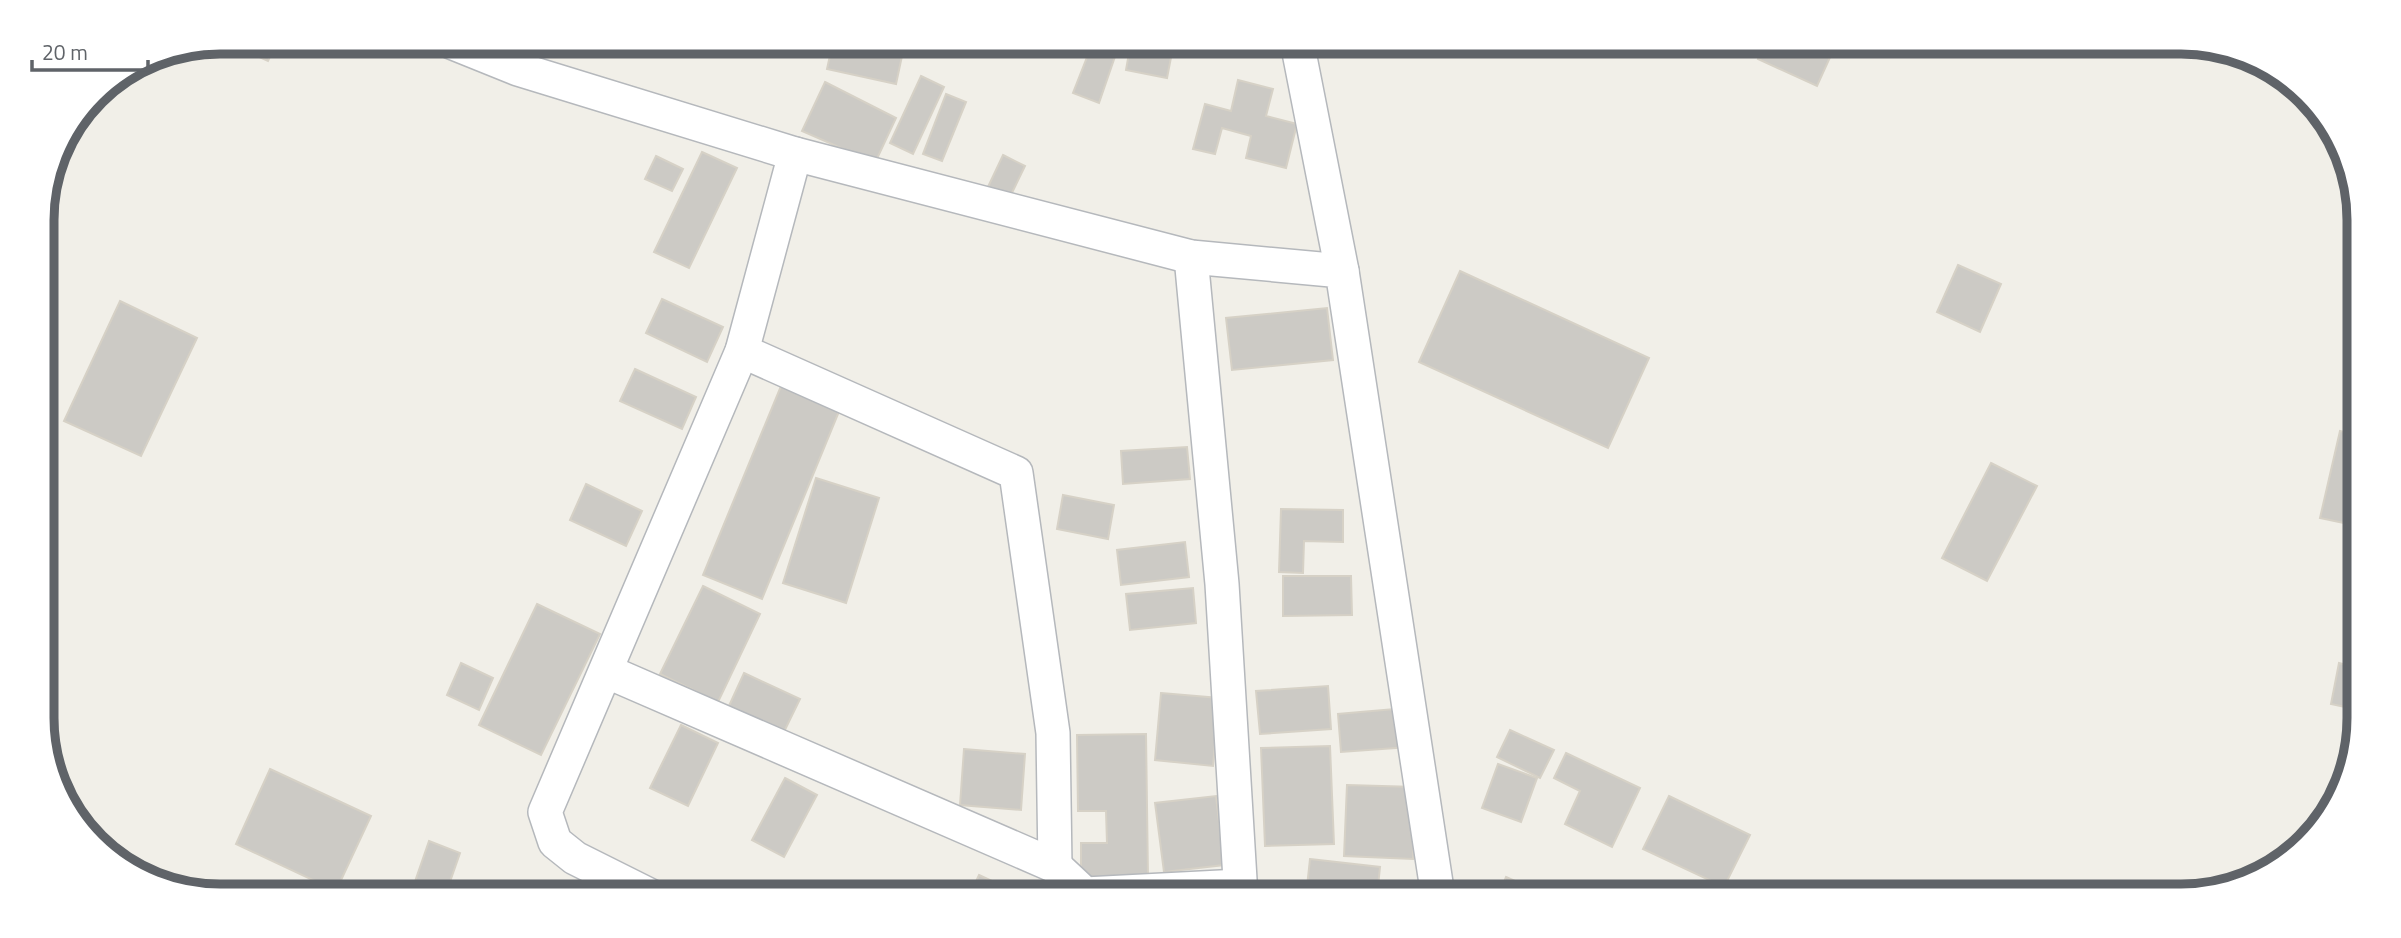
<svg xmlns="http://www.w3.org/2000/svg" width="2401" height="938" font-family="'Titillium Web',sans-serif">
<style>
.building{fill:#cccac5;stroke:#d6d1c6;stroke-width:2}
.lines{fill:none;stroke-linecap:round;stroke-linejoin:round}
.minor-casing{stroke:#b5b8bc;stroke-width:36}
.minor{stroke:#fff;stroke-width:33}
.rim{fill:none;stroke:#5f6368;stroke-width:9}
</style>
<rect width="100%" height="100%" fill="#f1efe8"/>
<g class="building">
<polygon points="232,42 277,42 268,61 231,44"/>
<polygon points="833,42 905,42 896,84 827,69"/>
<polygon points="1093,42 1120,42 1099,103 1073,93"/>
<polygon points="1131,42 1174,42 1167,78 1126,70"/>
<polygon points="1766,42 1837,42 1817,86 1758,59"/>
<polygon points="921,76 944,87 913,154 890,143"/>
<polygon points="1238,80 1273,89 1266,116 1297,124 1286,168 1246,158 1251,136 1222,128 1215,154 1193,149 1205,104 1231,111"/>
<polygon points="825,82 896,118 875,163 802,131"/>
<polygon points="946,94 966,102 942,161 923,154"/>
<polygon points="702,152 737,168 689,268 654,252"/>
<polygon points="1003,155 1025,166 1009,199 987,189"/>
<polygon points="656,156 683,169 672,191 645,179"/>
<polygon points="1958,265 2001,284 1980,332 1937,312"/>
<polygon points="1460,271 1649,358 1608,448 1419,362"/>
<polygon points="662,299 723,327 707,362 646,333"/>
<polygon points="120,301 197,338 141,456 64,421"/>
<polygon points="1327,308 1333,360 1232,370 1226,318"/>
<polygon points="635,369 696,397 682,429 620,401"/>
<polygon points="781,386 840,409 762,599 703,575"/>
<polygon points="2340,431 2358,435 2358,526 2320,518"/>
<polygon points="1187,447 1190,479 1123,484 1121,451"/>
<polygon points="1991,463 2037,486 1987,581 1942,558"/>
<polygon points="816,478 879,498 846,603 783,583"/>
<polygon points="586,484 642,511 626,546 570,520"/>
<polygon points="1063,495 1114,505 1108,539 1057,529"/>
<polygon points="1281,509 1343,510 1343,542 1304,541 1303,573 1279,572"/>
<polygon points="1185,542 1189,577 1121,585 1117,550"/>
<polygon points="1283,576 1351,576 1352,615 1283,616"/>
<polygon points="703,586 760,614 718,702 660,674"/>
<polygon points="1193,588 1196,623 1130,630 1126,594"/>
<polygon points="537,604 600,634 541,755 479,725"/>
<polygon points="461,663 493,678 479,710 447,695"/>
<polygon points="2339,663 2359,668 2359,710 2331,704"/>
<polygon points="744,673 800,699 783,734 728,708"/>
<polygon points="1328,686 1331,729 1260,734 1256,691"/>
<polygon points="1161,693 1219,698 1213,766 1155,760"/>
<polygon points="1406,708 1409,747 1341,752 1338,714"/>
<polygon points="681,725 718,743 688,806 650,788"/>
<polygon points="1510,730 1554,750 1540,778 1497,757"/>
<polygon points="1146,734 1148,878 1081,879 1081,843 1107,843 1106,811 1078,811 1077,735"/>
<polygon points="1330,746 1334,844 1265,846 1261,748"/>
<polygon points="964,749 1025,754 1021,810 960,805"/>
<polygon points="1566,753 1640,788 1612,847 1565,824 1580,791 1554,778"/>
<polygon points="1498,764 1537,778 1521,822 1482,808"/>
<polygon points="270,769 371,816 336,891 236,844"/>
<polygon points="785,778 817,795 784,857 752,840"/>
<polygon points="1347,785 1416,787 1413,859 1344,856"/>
<polygon points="1216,796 1224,865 1164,872 1155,803"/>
<polygon points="1669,796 1750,835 1724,887 1643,849"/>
<polygon points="429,841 460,853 445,896 410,896"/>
<polygon points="1310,859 1380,867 1377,896 1306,896"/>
<polygon points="581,875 611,890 608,896 571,896"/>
<polygon points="979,875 1024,896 969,896"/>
<polygon points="1506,877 1549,896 1498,896"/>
<polygon points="1860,883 1883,896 1853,896"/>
</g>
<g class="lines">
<g class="minor-casing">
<g id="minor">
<polyline points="451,42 518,69 795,154"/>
<polyline points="1297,42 1342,271"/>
<polyline points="1191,257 1222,584 1241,896"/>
<polyline points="742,351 1016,473 1053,733 1055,866"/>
<polyline points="606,671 1055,866 1085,894 1240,886"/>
<polyline points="651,896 575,858 555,842 545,812 742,351 795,154 1191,257 1342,271 1438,896"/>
</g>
</g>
<use href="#minor" class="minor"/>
</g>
<path d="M0 0H2401V938H0ZM220 54H2181A166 166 0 0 1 2347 220V718A166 166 0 0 1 2181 884H220A166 166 0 0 1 54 718V220A166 166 0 0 1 220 54Z" fill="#fff" fill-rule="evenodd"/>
<path class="rim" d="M220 54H2181A166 166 0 0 1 2347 220V718A166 166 0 0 1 2181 884H220A166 166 0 0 1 54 718V220A166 166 0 0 1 220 54Z"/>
<path d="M32 60v10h116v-10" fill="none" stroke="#5f6368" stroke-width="3.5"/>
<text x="42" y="60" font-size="21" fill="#5f6368" stroke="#ffffff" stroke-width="5" paint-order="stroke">20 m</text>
</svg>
